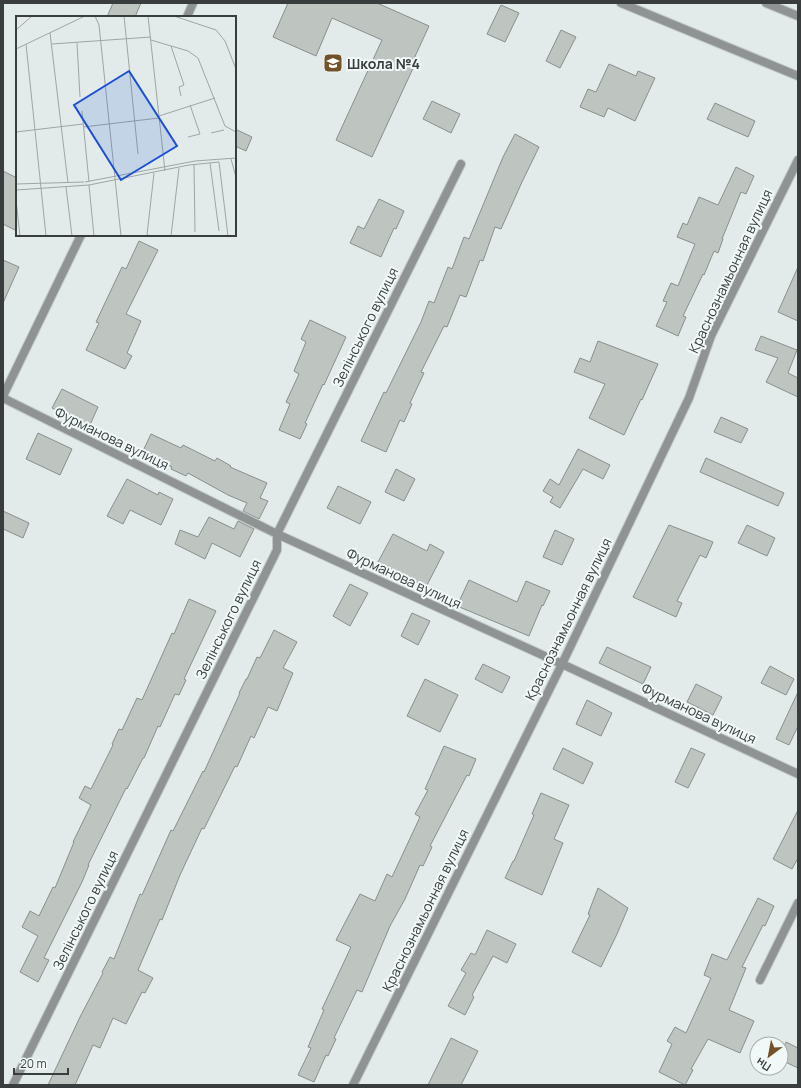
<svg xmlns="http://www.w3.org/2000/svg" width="801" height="1088" font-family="Manrope,sans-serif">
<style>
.building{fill:#bec5c1;stroke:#888f8c}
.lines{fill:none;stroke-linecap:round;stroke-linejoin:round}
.minor-casing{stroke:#c0c8c7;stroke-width:10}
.minor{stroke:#8f9394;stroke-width:8}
.labels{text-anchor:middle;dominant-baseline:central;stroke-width:4;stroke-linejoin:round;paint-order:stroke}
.poi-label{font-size:14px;font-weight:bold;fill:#3a3d3d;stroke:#f0f9f8;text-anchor:start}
.street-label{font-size:14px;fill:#3a3d3d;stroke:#f0f9f8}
.inset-road{fill:none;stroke:#9fa5a5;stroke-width:1}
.view{fill:#1d4ed8;fill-opacity:0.15;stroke:#1d4ed8;stroke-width:2}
.inset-edge{fill:none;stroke:#3a3d3d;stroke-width:2}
</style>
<rect width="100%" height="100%" fill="#e2ebea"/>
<g class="building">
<polygon points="113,3 141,3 135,17 107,17"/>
<polygon points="288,3 377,3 429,26 412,63 415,64 372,157 336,140 382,40 332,18 316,56 273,37"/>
<polygon points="501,5 519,13 505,42 487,34"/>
<polygon points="561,30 576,37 560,68 546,61"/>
<polygon points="609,64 636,76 638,71 655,78 635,121 608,108 604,117 580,107 588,89 596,92"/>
<polygon points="432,101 460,114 451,133 423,119"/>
<polygon points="715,103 755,121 748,137 707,119"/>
<polygon points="235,129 252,137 246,151 235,146"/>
<polygon points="515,134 539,147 522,182 501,229 495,227 483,261 480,260 466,297 460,295 447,327 444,326 421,372 424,373 410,403 412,404 404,422 400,420 386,452 361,441 384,392 386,393 421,322 429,301 434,303 448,267 452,269 464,237 469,239 503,157"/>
<polygon points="736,167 754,176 746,194 741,192 722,239 723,239 718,253 714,251 704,275 703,274 683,316 686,317 678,336 656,326 667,302 663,301 671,283 678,286 695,244 677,237 683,223 687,225 699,197 718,205"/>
<polygon points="3,171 17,178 17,231 3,224"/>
<polygon points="379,199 404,211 396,229 394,228 381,257 350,243 358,226 364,229"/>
<polygon points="139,241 158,250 126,314 141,321 127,353 132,356 125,369 86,350 99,323 96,322 122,267 126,269"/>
<polygon points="3,260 19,267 3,303"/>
<polygon points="798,267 798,321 778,312"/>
<polygon points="310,320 346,337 324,385 323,384 305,423 307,424 300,439 279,430 290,404 286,402 299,374 294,371 306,342 301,339"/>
<polygon points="761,336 797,350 788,373 798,378 798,397 766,382 778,358 755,350"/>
<polygon points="598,341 658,364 642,400 641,399 624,435 589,418 605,384 574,372 580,358 590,362"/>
<polygon points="62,389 98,407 89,427 52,408"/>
<polygon points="721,417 748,429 741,443 714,432"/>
<polygon points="38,433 72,449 60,475 26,459"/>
<polygon points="151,434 181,448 183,445 215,461 217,458 231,466 230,467 267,483 260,498 268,501 259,519 243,511 247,503 228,495 188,473 186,476 171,469 172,467 142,453"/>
<polygon points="578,449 610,465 603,479 583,469 560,508 550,502 553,497 543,491 550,479 559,485"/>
<polygon points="706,458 784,493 778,506 700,472"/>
<polygon points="396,469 415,479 404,501 385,492"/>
<polygon points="127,479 158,495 159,492 173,499 161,525 130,510 123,524 107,516"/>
<polygon points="338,486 371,502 360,524 327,508"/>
<polygon points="3,511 29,523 23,538 3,529"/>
<polygon points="209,517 234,529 238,521 254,529 240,557 212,543 205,559 175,544 180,530 198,537"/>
<polygon points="669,525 713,542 706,558 700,555 677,601 682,603 676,617 633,597"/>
<polygon points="747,525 775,538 767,556 738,543"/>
<polygon points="555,530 574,539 562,565 543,557"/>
<polygon points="393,534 427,551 430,544 444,552 426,587 378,562"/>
<polygon points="469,580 517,602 526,581 550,591 543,606 542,605 529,636 457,606"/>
<polygon points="350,584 368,593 350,626 333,616"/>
<polygon points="189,599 216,611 184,679 186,680 179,695 175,694 160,727 158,726 144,758 143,758 127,789 126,788 88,865 89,865 82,882 44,958 49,960 38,982 20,972 38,936 22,927 30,911 39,916 53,887 55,888 74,842 73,842 91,805 79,798 85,786 91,789 113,745 112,744 119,729 122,730 137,698 142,700 172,633 174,634"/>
<polygon points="412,613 430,621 418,645 401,636"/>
<polygon points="274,630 297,642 283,668 293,673 277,711 268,707 254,738 251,736 237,767 235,766 204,829 202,828 180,875 162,920 160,919 138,970 153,978 145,993 142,992 126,1024 113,1018 100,1048 93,1045 75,1085 48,1085 80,1017 103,973 102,972 110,957 114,959 140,894 142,895 171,830 173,831 203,771 204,772 240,693 239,693 246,679 247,679 257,657 260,658"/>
<polygon points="607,647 651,667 643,684 599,663"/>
<polygon points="483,664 510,677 502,693 475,679"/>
<polygon points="770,666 794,679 786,695 761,683"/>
<polygon points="425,679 458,695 440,732 407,716"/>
<polygon points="696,684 722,697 713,715 687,702"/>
<polygon points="798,692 798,726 789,745 776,739"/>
<polygon points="587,700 612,713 601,736 576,724"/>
<polygon points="444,746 476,759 469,776 467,775 430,846 432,847 423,866 420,865 405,899 390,926 362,992 357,990 334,1038 336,1039 328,1056 326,1055 314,1082 298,1075 311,1048 308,1047 324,1010 322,1009 351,947 336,940 360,894 375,901 387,874 392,877 420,817 415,814 428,790 425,789"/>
<polygon points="563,748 593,763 583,784 553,769"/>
<polygon points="691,748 705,754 688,788 675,782"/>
<polygon points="541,793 569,805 554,839 563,843 542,895 505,878 513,861 514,861 534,815 532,814"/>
<polygon points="798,810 798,858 792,869 773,859"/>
<polygon points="598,888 628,908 617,934 601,967 572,952 590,915 588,914"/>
<polygon points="758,898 774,906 765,926 763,925 742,967 746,968 729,1010 754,1021 740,1053 708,1039 691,1069 693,1070 685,1085 659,1072 672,1044 667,1041 675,1027 686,1033 711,978 704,975 712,954 727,960"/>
<polygon points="487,930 516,944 507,963 493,956 472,995 474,997 465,1015 448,1006 466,973 461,970 471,953 475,955"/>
<polygon points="451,1038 478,1051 461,1085 428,1085"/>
<polygon points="786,1042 798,1048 798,1068 781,1060 781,1054"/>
</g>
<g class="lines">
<g class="minor-casing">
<g id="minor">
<polyline points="621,3 798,76"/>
<polyline points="766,3 798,16"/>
<polyline points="187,17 193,3"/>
<polyline points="3,396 81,235"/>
<polyline points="3,398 277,534 562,664 798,774"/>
<polyline points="760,980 798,903"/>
<polyline points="13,1085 277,550 277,534 461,164"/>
<polyline points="353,1085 562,664 689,398 711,336 798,160"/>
</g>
</g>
<use href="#minor" class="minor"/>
</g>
<defs>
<g id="school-square" transform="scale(1)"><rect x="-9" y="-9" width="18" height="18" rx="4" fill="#735129" stroke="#f0f9f8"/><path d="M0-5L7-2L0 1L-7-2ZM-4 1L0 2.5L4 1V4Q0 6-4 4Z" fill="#fff"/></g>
</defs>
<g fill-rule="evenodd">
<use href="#school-square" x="333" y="63"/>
</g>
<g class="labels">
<g class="poi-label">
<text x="347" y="63">Школа №4</text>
</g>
<g class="street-label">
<text transform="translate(730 271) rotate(-65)">Краснознамьонная вулиця</text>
<text transform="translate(365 327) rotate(-64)">Зелінського вулиця</text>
<text transform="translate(112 438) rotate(26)">Фурманова вулиця</text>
<text transform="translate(404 578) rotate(25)">Фурманова вулиця</text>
<text transform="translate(228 619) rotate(-64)">Зелінського вулиця</text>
<text transform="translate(568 619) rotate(-64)">Краснознамьонная вулиця</text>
<text transform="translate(699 713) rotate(25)">Фурманова вулиця</text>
<text transform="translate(85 910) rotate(-64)">Зелінського вулиця</text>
<text transform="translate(425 910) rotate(-64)">Краснознамьонная вулиця</text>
</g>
</g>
<g transform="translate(16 16)">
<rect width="220" height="220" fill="#e2ebea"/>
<path class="inset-road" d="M79,0L83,9L105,220M108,0L122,138M132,0L149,155M158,0L200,14L209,25L220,53M0,14L16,0M34,17L52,167M135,24L172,35L182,42L209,110L220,116M61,27L64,81M10,28L30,220M36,28L135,21M155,30L168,69L163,71L165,80M0,33L69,0M66,95L73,166M143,100L199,82M67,111L143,102M0,116L67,108M195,117L208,114M172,121L184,118L174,89M215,143L220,161M203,146L212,220M194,147L203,215M178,149L179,216M69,166L179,145L220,142M0,168L68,166M73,169L78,220M50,171L56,220M0,174L73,169L173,149L203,146M0,184L4,220M135,220L131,219L138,157M155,220L163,152"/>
<path class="view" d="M113,55L161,130L105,164L58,89Z"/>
<rect width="220" height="220" class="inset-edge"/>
</g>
<rect width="801" height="1088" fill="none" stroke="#3a3d3d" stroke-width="8"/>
<g transform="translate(769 1056) rotate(212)"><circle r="19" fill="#f0f9f8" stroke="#a7aead"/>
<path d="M0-3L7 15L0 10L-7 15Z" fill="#735129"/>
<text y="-6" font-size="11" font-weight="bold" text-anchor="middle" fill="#3a3d3d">Пн</text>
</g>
<path d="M14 1068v6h54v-6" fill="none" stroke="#3a3d3d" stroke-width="2"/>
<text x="20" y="1068" font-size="12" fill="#3a3d3d" stroke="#f0f9f8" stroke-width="3" paint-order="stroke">20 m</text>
</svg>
